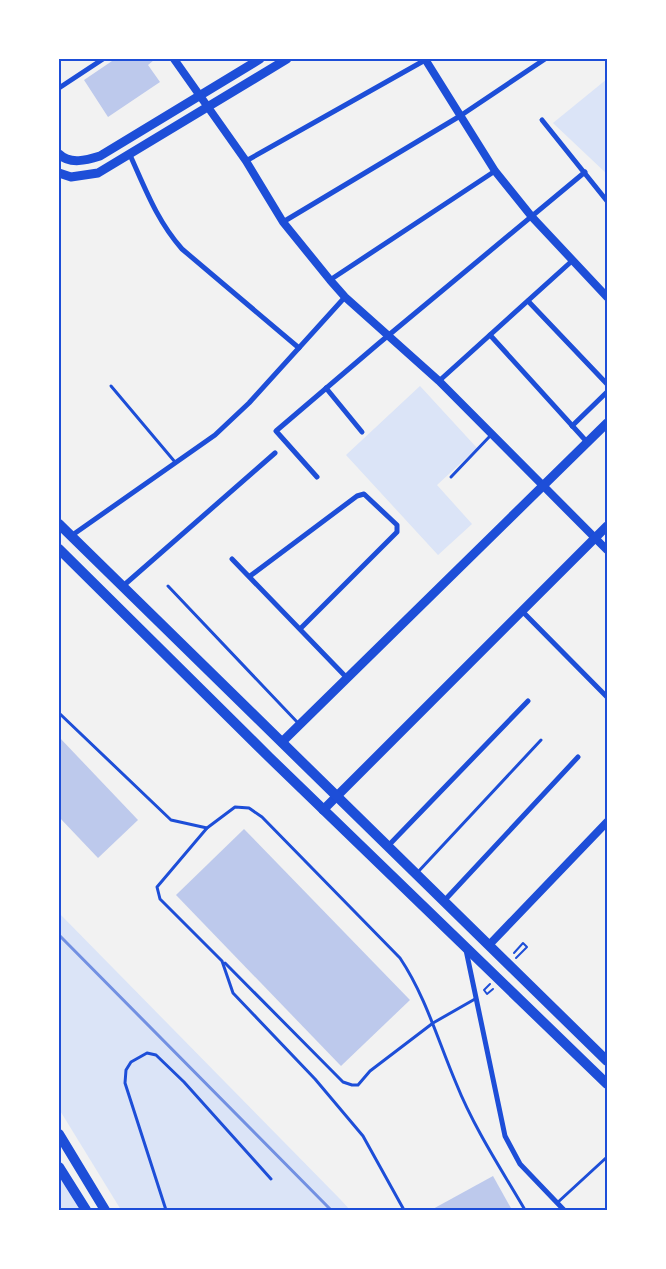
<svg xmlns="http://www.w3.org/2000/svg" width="666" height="1269" font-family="'Open Sans',sans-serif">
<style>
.green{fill:#dbe4f7}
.building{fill:#bdc9ec}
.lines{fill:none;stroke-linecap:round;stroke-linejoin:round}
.path{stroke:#1d4ed8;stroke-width:2}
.service{stroke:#1d4ed8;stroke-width:3}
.minor{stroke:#1d4ed8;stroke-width:5}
.tertiary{stroke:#1d4ed8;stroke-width:8}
.secondary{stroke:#1d4ed8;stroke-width:9}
.primary{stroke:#1d4ed8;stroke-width:10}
.trunk{stroke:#1d4ed8;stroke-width:10}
.rail{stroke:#7290e2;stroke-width:3}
.neatline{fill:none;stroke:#1d4ed8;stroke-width:2}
</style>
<rect width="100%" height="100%" fill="#f2f2f2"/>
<g class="green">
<polygon points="607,79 607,174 553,123"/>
<polygon points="420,386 477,448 437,485 472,524 438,555 346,455"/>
<polygon points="59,913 340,1199 350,1210 121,1210 59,1109"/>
<polygon points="59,1176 80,1210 59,1210"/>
</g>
<g class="building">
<polygon points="115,59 153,59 154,60 148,65 160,82 108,117 84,80"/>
<polygon points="59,737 138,820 98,858 59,817"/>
<polygon points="244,829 410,1000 341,1066 176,895"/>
<polygon points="493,1176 512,1210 431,1210"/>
</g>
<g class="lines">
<g class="path">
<polyline points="514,953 523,943 527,947 516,958"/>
<polyline points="490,984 484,990 487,994 493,989"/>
</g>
<g class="service">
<polyline points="111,386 175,462"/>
<polyline points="451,477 491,435"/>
<polyline points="168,586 299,724"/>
<polyline points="59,713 171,820 207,828"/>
<polyline points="417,873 541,740"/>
<polyline points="225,963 343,1082 352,1085 358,1085 370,1071 433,1023 475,999"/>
<polyline points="557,1203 607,1157"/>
<polyline points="166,1210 125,1083 126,1070 131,1062 147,1053 156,1055 184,1082 271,1179"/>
<path d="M404,1210L363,1136L315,1079L233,993L222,961L160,899L157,887L207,828L235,807L249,808L262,817L400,958C426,997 438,1041 456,1083C474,1128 501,1169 525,1210"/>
</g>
<g class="minor">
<polyline points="59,88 103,59"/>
<polyline points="542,120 607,201"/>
<path d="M130,155C145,188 157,221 182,249L299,348"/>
<polyline points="246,161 427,59"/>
<polyline points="283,222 460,116 545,59"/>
<polyline points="330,280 495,171"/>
<polyline points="528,301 607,384"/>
<polyline points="490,335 587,442"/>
<polyline points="439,381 573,260"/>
<polyline points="326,388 362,432"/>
<polyline points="572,426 607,392"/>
<polyline points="317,477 276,431 378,344 585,172"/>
<polyline points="71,536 215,435 249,403 345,297"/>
<polyline points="232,559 347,678"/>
<polyline points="250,576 357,496 364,494 397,525 397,532 301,628"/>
<polyline points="123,586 275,453"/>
<polyline points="522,611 607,697"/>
<polyline points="388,846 528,701"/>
<polyline points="444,901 578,757"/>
<polyline points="466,950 505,1136 520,1164 564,1210"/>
</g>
<g class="tertiary">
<polyline points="174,59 246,161 283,222 330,280 345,297 439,381 607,550"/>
<polyline points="425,59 495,171 532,217 607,297"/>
<polyline points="489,945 607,822"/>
</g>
<g class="secondary">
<path d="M59,154C70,165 87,160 100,156L260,59"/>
<polyline points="59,173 71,177 98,173 287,59"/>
<polyline points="282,742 607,423"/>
<polyline points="323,810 607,526"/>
</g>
<g class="primary">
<polyline points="59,524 607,1061"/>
<polyline points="59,549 269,757 607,1084"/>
</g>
<g class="trunk">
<polyline points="59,1134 105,1210"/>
<polyline points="59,1167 86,1210"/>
</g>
<polyline class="rail" points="59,935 331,1210"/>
</g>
<rect width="666" height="1269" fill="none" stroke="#ffffff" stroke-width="120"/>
<rect x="60" y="60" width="546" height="1149" class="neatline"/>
</svg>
